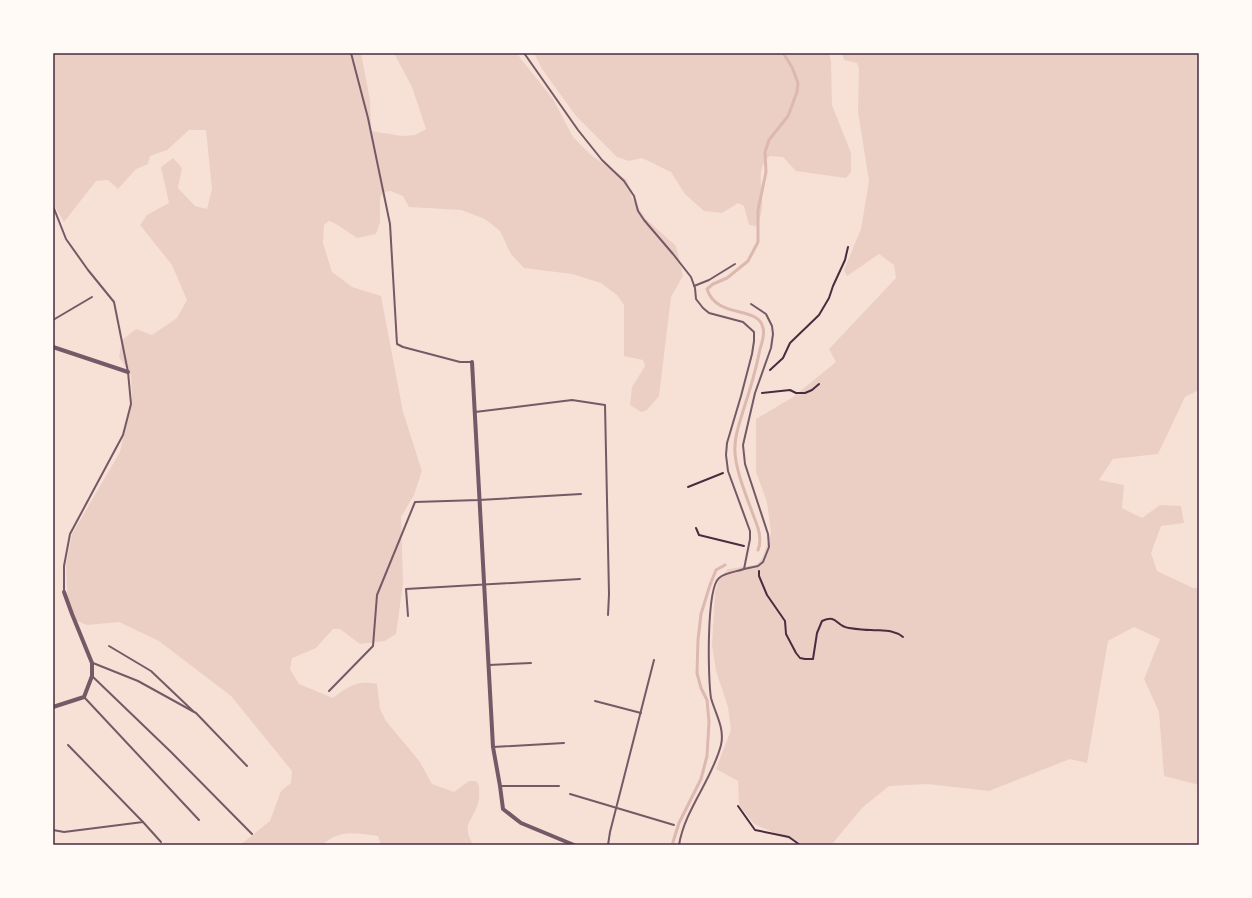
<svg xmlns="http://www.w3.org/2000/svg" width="1252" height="898" font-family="Montserrat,sans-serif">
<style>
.green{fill:#ebcfc5}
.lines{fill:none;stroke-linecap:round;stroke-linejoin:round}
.stream{stroke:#dcb8b0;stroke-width:3}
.path{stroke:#4a2c40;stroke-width:2}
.service{stroke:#755966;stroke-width:2}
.minor{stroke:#755966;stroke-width:4}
.neatline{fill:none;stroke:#4a2c40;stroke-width:1.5}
</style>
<rect width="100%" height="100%" fill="#f7e1d7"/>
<g class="green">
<path d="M53,53H361L370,100L371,131L402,136L415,135L426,129L412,87L394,53H517L521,59L553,99L573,137L591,155L627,180L632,198L646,219L676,246L683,276L671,297L659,396L647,410L641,412L630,405L632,387L645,366L643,360L624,356V305L617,295L601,283L572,274L524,268L511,254L500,231L485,219L461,210L409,207L403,196L391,191L383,192L380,198V222L376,234L357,238L336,224L329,221L324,225L323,243L332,272L352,287L381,296L403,412L422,471L414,495L401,517L403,583L396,634L385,641L360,644L340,629H333L316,648L292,658L290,669L299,684L333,698C349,686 357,680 377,684L380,709L386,721L420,762L432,784L454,792L469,781H476L479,786C479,792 480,800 477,806C470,825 462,823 473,845H381L378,836C356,833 340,829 322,845H240L270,821L281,791L291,783L292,771L231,696L159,641L119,622L87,625L75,620L68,609L66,565L72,534L120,452L132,397L131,375L119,357L122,340L136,329L152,335L177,318L187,300L172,265L140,225L147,215L169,203L161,167L173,158L182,168L178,188L195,206L207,209L212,189L206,130H189L167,150L150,156L148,164L136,169L118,189L108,180L96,181L64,222L53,203Z"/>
<path d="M534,53H829L831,61L832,105L851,153V172L846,178L796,171L783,157L770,156C754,168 764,191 762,208C762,214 758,221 756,226L749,225L744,206L738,203L722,213L704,211L685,194L671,172L642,158L629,161L617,157L576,116L542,69Z"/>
<polygon points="842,53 1199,53 1199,390 1185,397 1158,454 1113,459 1099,480 1124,485 1122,508 1142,518 1160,505 1181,506 1184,523 1161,526 1151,553 1157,571 1193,588 1199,588 1199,785 1164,776 1159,712 1144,679 1160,639 1134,627 1108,641 1087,763 1070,759 989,791 927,784 889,786 862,808 833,843 826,845 802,845 754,824 739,805 738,781 716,769 731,730 728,707 716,671 712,645 715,592 719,579 728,569 756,565 762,559 771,533 767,502 756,472 756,419 793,397 836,362 829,349 896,278 894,265 879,254 847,276 844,270 861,229 869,181 858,112 859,69 857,63 844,60"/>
</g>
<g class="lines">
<g class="stream">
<path d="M758,550C761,543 760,535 758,528C751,507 733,468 735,446C735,434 740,422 743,411C750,390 756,370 760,349C762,343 765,334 763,328C759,305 717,320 707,289L713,284L727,278L748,261L758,242V210L766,172L765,152L769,140L788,116L797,92L798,83L792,67L783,53"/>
<polyline points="673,845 673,842 679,823 701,779 707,756 709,722 707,700 701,688 697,673 698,640 701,614 710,585 716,570 725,565"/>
</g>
<g class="path">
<polyline points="770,370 783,358 790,343 819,315 829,298 833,286 845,260 848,247"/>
<polyline points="762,393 790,390 796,393 805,393 812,390 819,384"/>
<polyline points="688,487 723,473"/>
<polyline points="696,528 699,535 744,546"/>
<path d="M759,571V576L767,595L785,621L786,634L796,653L800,658L805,659H813L817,633L822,621C838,614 835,626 849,628C856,629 864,630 871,630C883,631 893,629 903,637"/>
<polyline points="738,806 755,830 789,837 800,845"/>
</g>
<g class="service">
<polyline points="351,53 368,118 390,224 397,344 403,347 460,362 472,362"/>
<path d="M524,53L578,130L602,160L624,181L634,196L638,211L644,220L673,254L691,277L695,288L696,299L703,308L709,313L743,322L754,332V341L752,354L741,396L727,443L726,455L728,471L750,531V539L744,569C736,572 726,572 719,578C706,589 708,680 711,698C715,713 725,728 721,745C712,780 685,809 679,845"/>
<polyline points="53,206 66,239 88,270 114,302 128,372 131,404 123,435 70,534 64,566 64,591"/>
<polyline points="694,286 709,280 735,264"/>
<polyline points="53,320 92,297"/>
<polyline points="475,412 572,400 605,405 609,594 608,615"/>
<polyline points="744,569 758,566 763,562 769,547 768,534 745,464 743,445 755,393 771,348 773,334 772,326 766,314 751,304"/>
<polyline points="408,616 406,589 580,579"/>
<polyline points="109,646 151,671 193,711"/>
<polyline points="93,663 138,681 196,713 247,766"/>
<polyline points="489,665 531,663"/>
<polyline points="92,676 171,752 252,834"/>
<polyline points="329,691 373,646 377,595 415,502 479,500 581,494"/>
<polyline points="84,697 199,820"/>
<polyline points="595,701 641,713"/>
<polyline points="493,747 564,743"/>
<polyline points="500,786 559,786"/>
<polyline points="570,794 674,825"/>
<polyline points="143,822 161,842"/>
<polyline points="53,830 64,832 143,822 68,745"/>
<polyline points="608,845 610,832 654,660"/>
</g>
<g class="minor">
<polyline points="53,347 128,372"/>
<polyline points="472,362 493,747 500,786 503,809 521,823 574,845"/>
<polyline points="53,707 84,697 92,676 92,663 72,614 64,592"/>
</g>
</g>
<rect width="1252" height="898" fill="none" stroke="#fffaf5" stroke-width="108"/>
<rect x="54" y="54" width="1144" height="790" class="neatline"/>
</svg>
